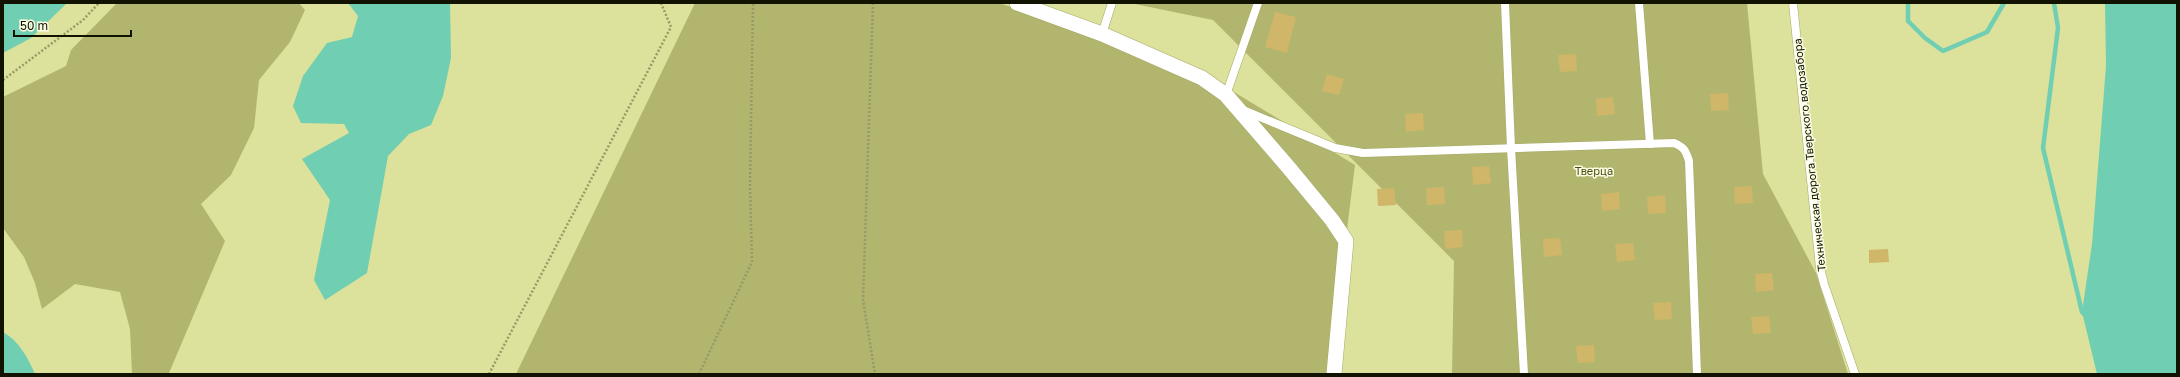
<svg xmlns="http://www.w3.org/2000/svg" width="2180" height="377" font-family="'Golos Text',sans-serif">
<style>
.green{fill:#b1b56e}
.water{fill:#70cfb2}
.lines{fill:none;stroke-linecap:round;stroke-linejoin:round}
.stream{stroke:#70cfb2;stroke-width:4.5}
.building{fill:#d0b669}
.service-casing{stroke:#a6aa66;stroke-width:9}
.minor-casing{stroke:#a6aa66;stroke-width:16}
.path{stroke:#979a66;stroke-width:2.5;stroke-dasharray:2 2;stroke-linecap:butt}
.service{stroke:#fff;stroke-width:8}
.minor{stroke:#fff;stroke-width:15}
.labels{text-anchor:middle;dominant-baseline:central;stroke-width:3;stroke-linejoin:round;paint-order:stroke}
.street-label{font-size:11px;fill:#121200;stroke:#fcfee3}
.park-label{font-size:11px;fill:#4e4f15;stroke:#fcfee3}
</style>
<rect width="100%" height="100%" fill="#dce19b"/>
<g class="green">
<polygon points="117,3 299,3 305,10 290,42 259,80 254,128 231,175 201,204 225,241 169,373 132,374 130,329 120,292 75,284 42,309 35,283 24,257 3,228 3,97 66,66 71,50"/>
<polygon points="695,3 999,3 1189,65 1355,165 1329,374 516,374"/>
<polygon points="1130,3 1747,3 1763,174 1816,273 1848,374 1452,374 1454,261 1213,20"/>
</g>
<g class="water">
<polygon points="3,3 67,3 31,38 3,53"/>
<polygon points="348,3 450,3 451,58 443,96 431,125 409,134 388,156 367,273 325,300 314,280 330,200 302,159 349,133 344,124 301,123 293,106 303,76 327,43 352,37 358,16"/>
<polygon points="2105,3 2177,3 2177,374 2097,374 2082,312 2092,244 2106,66"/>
<path d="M3,332C19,341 28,358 35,374H3Z"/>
</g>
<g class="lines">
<g class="stream">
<polyline points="1908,3 1908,21 1925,38 1943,51 1987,32 2004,3"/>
<polyline points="2054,3 2058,28 2043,148 2082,312 2086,316"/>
</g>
</g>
<g class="building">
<polygon points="1275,12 1296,17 1287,53 1265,47"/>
<polygon points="1576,54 1577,71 1560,72 1558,55"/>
<polygon points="1327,74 1344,79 1339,95 1322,91"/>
<polygon points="1728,93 1729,110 1711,111 1710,94"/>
<polygon points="1613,97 1615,114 1597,116 1596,99"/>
<polygon points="1423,113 1424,130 1406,132 1405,114"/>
<polygon points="1489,166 1491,183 1473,185 1472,167"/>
<polygon points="1752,186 1753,203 1735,204 1734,187"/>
<polygon points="1444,187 1445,204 1427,205 1426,188"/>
<polygon points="1394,188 1396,205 1378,206 1377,189"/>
<polygon points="1619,192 1620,209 1602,211 1601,194"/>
<polygon points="1665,195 1666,213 1648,214 1647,197"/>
<polygon points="1462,230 1463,247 1445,249 1444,231"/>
<polygon points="1560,238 1562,255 1544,257 1543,239"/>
<polygon points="1633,243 1635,260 1617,262 1615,244"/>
<polygon points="1888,249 1889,262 1869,263 1869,250"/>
<polygon points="1772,273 1774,290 1756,292 1755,274"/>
<polygon points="1671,302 1672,319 1655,320 1653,303"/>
<polygon points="1769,316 1771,333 1753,334 1751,317"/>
<polygon points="1594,345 1595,362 1578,363 1576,346"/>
</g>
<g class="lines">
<g class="service-casing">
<g id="service">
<polyline points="1505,3 1511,148 1524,374"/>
<polyline points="1639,3 1650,144"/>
<polyline points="1793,3 1820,268 1824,284 1855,374"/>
<polyline points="1102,34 1112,3"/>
<polyline points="1226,95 1258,3"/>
<path d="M1243,110L1335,148L1363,153L1674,143C1684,147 1686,151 1689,161L1697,374"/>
</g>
</g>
<g class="minor-casing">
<polyline id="minor" points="1017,3 1102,34 1202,78 1226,95 1289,168 1332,220 1346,241 1334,374"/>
</g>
<g class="path">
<polyline points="873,3 863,300 875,374"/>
<polyline points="3,80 83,20 99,3"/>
<polyline points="489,374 671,27 661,3"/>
<polyline points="699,374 752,262 750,185 753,3"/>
</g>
<use href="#service" class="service"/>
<use href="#minor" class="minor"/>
</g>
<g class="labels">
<g class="street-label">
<text transform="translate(1809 155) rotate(-96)">Техническая дорога Тверского водозабора</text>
</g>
<g class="park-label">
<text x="1594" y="170">Тверца</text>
</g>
</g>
<rect width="2180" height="377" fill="none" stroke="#121200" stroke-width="8"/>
<path d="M14 30v6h117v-6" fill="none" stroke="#121200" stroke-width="2"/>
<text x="20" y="30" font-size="12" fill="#121200" stroke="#fcfee3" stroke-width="3" paint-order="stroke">50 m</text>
</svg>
